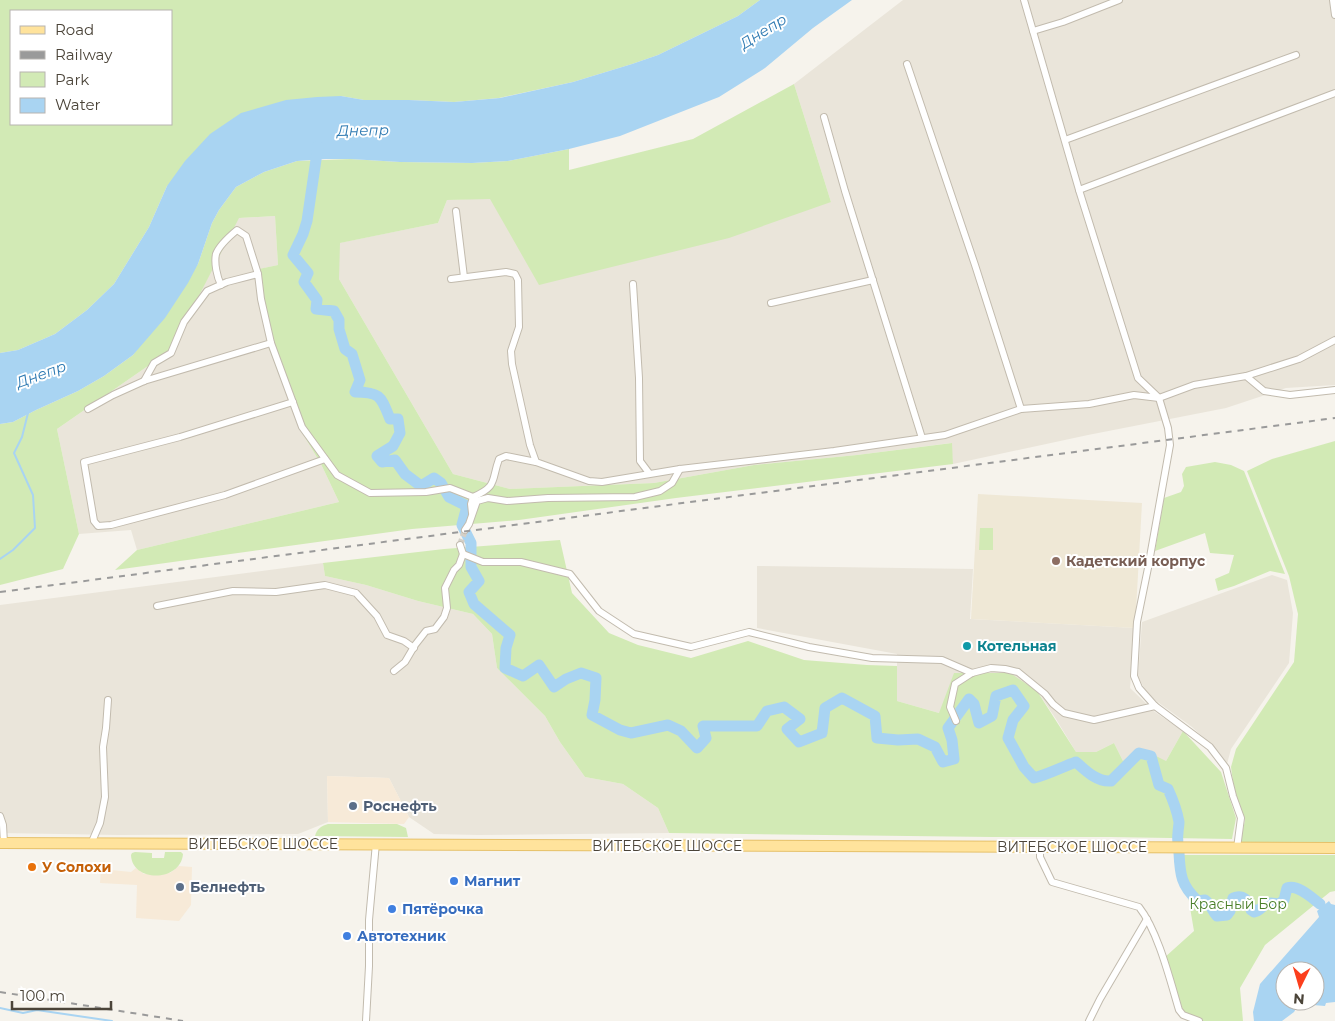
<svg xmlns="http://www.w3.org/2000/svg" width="1335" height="1021" font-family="Montserrat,sans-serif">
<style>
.residential{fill:#eae5da}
.commercial{fill:#f7ead8}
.education{fill:#efe8d6}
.green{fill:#d2eab5;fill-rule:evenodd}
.water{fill:#a9d4f2;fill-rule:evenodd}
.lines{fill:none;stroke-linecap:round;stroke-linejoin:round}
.stream{stroke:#a9d4f2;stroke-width:2}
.river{stroke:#a9d4f2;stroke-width:11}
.street-tunnel{stroke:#d4d0c8;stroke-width:6;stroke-dasharray:6 3;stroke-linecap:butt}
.street-casing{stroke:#c2bbae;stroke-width:8}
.primary-casing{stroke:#e6c16a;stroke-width:12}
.street{stroke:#fff;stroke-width:6}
.primary{stroke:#ffe39c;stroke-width:10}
.rail{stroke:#9a9a9a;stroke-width:2;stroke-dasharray:6 6;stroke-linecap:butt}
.education-dot{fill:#8d6e63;stroke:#fff;stroke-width:2}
.culture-dot{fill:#0f9aa8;stroke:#fff;stroke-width:2}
.service-dot{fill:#5c6f8a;stroke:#fff;stroke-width:2}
.food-dot{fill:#e8710a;stroke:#fff;stroke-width:2}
.shop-dot{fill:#3f7fe0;stroke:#fff;stroke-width:2}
.labels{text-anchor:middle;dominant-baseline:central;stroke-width:4;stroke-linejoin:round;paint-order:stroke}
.education-label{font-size:14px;font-weight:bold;fill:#785e54;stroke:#fff;text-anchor:start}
.culture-label{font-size:14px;font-weight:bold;fill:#0d838f;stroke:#fff;text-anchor:start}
.service-label{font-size:14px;font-weight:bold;fill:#4e5e75;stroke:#fff;text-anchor:start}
.street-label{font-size:14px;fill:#4b4439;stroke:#fff}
.food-label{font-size:14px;font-weight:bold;fill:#c56008;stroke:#fff;text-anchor:start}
.shop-label{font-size:14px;font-weight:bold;fill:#366cbe;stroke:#fff;text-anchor:start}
.park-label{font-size:14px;fill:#4a7f2a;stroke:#fff}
.water-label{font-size:15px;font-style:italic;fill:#2e7ab2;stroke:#fff}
</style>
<rect width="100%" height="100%" fill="#f6f3ec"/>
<g class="residential">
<polygon points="903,0 1335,0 1335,385 1286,388 1226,408 1088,435 953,464 951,443 857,455 754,465 654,483 510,489 453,474 339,279 339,243 438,223 447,200 490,198 831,202 794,84"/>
<polygon points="275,216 278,265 255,270 301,431 321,464 339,502 137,550 131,530 79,534 57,429 171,350 238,218"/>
<polygon points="323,563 325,576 366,585 418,601 473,614 492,634 497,668 545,716 560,742 585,777 623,784 658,808 669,833 478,835 434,834 409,817 389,778 327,776 328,822 298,834 119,835 0,833 0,605"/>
<polygon points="757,566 973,569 970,619 1135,628 1130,688 1155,712 1183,731 1166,761 1123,761 1114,743 1096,752 1076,752 1056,719 1037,691 939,713 897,701 897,654 757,628"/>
<polygon points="1272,575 1287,580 1293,613 1289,663 1231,749 1227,764 1219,752 1192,727 1155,700 1146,691 1138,677 1142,622"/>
</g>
<g class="commercial">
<polygon points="327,776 389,778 409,817 404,824 328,822"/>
<polygon points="179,866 192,867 191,905 179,921 136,918 137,885 100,883 101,869 131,872 136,868 144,874 170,873"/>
</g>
<polygon class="education" points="978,494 1142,503 1135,628 971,619"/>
<g class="green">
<path d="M0,0H760L738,16L658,55L632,64L573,82L499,98L454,102L409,100H364L341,96L167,186L149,227L114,284L87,310L55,334L18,350L0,353ZM11,11H171V124H11Z"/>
<polygon points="794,84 831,202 729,238 539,285 490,199 447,200 438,223 340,243 339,279 453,474 510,489 654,483 754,465 857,455 952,443 953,464 676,498 519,520 412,529 115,570 137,550 339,502 321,464 301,431 268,346 254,270 278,265 275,216 239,218 171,350 57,429 79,534 63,569 0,585 0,424 13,422 36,410 78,391 104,376 133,355 198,264 212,223 219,210 236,187 264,172 297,161 350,159 400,162 472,163 508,161 569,149 569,170 693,139"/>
<polygon points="1335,441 1335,844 1240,845 1245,820 1234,789 1231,767 1236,749 1294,662 1298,614 1289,576 1247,471 1272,459"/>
<polygon points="1215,462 1231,465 1244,471 1285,574 1270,571 1234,586 1218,591 1215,579 1229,573 1234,555 1210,553 1205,533 1155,551 1164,498 1181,492 1184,486 1182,474 1186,467"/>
<polygon points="980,528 993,528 993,550 979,550"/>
<polygon points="560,540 572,593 609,633 638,645 691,658 748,641 804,660 867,665 897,666 897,701 939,713 954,673 1010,673 1037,691 1076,752 1096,752 1114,743 1123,761 1140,748 1166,761 1183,731 1221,772 1236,818 1232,839 1109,837 992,837 669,833 658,808 623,784 585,777 560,742 545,716 497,668 492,634 473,614 418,601 366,585 325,576 323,563 444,549"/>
<path d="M328,824H397L406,828L408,837L315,836C317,828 322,826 328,824Z"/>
<path d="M135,852L152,853V858H164L165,852H181L183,854C181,882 132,883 131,855L132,853Z"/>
<polygon points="1181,855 1335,855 1335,891 1330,892 1265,945 1240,988 1243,1021 1187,1021 1164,958 1194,931"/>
</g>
<g class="water">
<polygon points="760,0 852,0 813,28 765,68 719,97 620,136 569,149 508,161 472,163 400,162 350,159 326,159 297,161 264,172 236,187 219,210 212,223 198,264 188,283 165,318 133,355 104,376 78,391 36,410 13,422 0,424 0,353 18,350 55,334 87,310 114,284 149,227 167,186 185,161 210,134 241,113 286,100 317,97 341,96 364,100 409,100 454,102 500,98 573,82 632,64 658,55 738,16"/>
<path d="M1329,901L1331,904L1335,905V1002L1326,1003L1325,1006L1313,1005L1312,1007H1309L1305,1004L1297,1007L1294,1012L1282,1021H1254L1253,1012L1260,984L1319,917L1317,911ZM1285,971H1315V1001H1285Z"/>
</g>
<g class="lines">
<g class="stream">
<polyline points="0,559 13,550 35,528 33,495 14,453 22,437 28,413"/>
<polyline points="0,1008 23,1013 37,1010 112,1021"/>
</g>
<path class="river" d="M318,146L307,221L303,234L293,255L308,273L304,282L317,300L316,309L334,311L339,320V329L345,349L352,354L360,380L355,392C381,392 381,397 390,419H398L400,433L393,446L377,456L382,462L395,460L405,474L421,486L434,478L441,483L449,497L467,506L462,525L471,543V567L479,581L469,592L474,604L510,635L506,648L505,668L523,676L539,665L554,687L566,679L581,673L596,678L595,700L592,715L620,730L631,733L668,725L681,731L697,748L706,738L703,726H757L767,711L784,707L800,719L787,729L799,742L822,733L825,708L842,698L875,716L877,738L898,740L918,739L935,747L943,762L954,759L952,740L948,728L969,699L974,704L979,723L992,716L996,696L1013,690L1024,706L1013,720L1008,738L1024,767L1034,778C1049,774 1062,767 1076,762C1086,771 1097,782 1111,781L1139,753L1151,756L1159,785L1168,789C1173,800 1177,810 1179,822C1179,826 1178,829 1178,833C1177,840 1178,846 1179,853C1180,874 1181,886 1198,901L1205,900C1211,904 1212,911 1217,916L1227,915L1230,911L1233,898C1243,894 1250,901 1251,910L1254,912C1261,911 1263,903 1271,903C1274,903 1276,904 1279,904L1284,900L1287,888C1298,884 1312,898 1320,904"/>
<polyline class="street-tunnel" points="460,545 465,530"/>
<g class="street-casing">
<g id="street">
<polyline points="1024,0 1079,190"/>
<polyline points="1333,0 1335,15"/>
<polyline points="1033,31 1063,22 1119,0"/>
<polyline points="907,64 975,265 1021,409"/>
<polyline points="824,117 845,191 922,438"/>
<polyline points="1065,140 1296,55"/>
<polyline points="456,211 464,277"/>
<polyline points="451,279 506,272 515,274 518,280 519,327 511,351 512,364 530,445 536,462 589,481 602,482 680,469 834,451 945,435 1021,409 1089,404 1134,395 1159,398 1194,385 1246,376 1264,391 1290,395 1335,390"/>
<polyline points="633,284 639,378 640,461 649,473"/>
<path d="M221,285C217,277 214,263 216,254C219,246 231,235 237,230L246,236L258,274"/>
<polyline points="771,303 873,280"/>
<polyline points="1246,376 1299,359 1335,340"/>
<polyline points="144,381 154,363 171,353 184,322 207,291 227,282 258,274 261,299 271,343 302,427 337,475 370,493 426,492 450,488 473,497"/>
<polyline points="1159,398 1138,378 1079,190 1335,93"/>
<polyline points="1159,398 1168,428 1170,445 1148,568 1137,622 1134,676 1139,688 1155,706 1210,747 1226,768 1233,796 1241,818 1237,848"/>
<polyline points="293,402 180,437 84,462 94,521 98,526 111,525 225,495 325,459"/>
<polyline points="88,409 113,395 144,381 271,343"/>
<path d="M472,513L471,504L473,497C498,486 491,481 499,459L506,456L536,462"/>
<polyline points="465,530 469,524 477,501 488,498 507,501 548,498 635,497 660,491 672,483 680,469"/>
<polyline points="463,554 483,562 521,562 570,574 599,611 634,634 691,647 749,632 809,647 872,658 942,660 972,673"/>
<polyline points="157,606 233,591 276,592 325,585 356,593 377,616 387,635 404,641 414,648"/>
<polyline points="394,671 405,662 415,645 426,631 435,629 444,617 447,608 445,588 454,570 459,565 463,554 460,545"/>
<polyline points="956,721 950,707 955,684 972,673 991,668 1005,669 1018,672 1045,694 1053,704 1064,713 1094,720 1155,706"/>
<polyline points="0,816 3,825 4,843"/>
<polyline points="91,844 100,823 105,797 103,747 106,728 108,700"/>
<path d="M1040,847V857L1052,882L1139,907C1158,931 1170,980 1179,1010L1183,1015L1199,1021"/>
<polyline points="366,1021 369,966 369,920 376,843"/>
<polyline points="1089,1021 1100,999 1147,919"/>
</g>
</g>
<g class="primary-casing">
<polyline id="primary" points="0,843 1335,848"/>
</g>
<use href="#street" class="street"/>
<use href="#primary" class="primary"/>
<g class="rail">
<polyline points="0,592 1335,418"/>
<polyline points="0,992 183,1021"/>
</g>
</g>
<circle class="education-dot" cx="1056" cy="561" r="5"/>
<circle class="culture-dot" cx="967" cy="646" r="5"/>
<g class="service-dot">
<circle cx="353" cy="806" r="5"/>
<circle cx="180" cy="887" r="5"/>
</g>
<circle class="food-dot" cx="32" cy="867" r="5"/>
<g class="shop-dot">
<circle cx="454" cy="881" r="5"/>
<circle cx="392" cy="909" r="5"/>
<circle cx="347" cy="936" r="5"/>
</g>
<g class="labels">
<g class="education-label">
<text x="1066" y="561">Кадетский корпус</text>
</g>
<g class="culture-label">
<text x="977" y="646">Котельная</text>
</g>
<g class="service-label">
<text x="363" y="806">Роснефть</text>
<text x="190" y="887">Белнефть</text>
</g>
<g class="street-label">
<text x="263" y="844">ВИТЕБСКОЕ ШОССЕ</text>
<text x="667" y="846">ВИТЕБСКОЕ ШОССЕ</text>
<text x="1072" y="847">ВИТЕБСКОЕ ШОССЕ</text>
</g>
<g class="food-label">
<text x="42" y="867">У Солохи</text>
</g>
<g class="shop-label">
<text x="464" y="881">Магнит</text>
<text x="402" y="909">Пятёрочка</text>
<text x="357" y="936">Автотехник</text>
</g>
<g class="park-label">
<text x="1238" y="904">Красный Бор</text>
</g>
<g class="water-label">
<text transform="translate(763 31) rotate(-32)">Днепр</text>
<text transform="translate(363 130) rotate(-1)">Днепр</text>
<text transform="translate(41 374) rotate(-20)">Днепр</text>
</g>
</g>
<rect x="10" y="10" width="162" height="115" fill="#ffffff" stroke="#b7b4b0"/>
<rect x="20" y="26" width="25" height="8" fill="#ffe39c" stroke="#b7b4b0"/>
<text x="55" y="35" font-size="15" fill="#4b4439">Road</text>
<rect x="20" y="51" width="25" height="8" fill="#9a9a9a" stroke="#b7b4b0"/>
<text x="55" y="60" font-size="15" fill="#4b4439">Railway</text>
<rect x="20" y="72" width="25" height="15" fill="#d2eab5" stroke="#b7b4b0"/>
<text x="55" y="85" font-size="15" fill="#4b4439">Park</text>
<rect x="20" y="98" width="25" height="15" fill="#a9d4f2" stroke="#b7b4b0"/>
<text x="55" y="110" font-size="15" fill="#4b4439">Water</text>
<g transform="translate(1300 986) rotate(185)"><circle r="24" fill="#ffffff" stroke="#b7b4b0"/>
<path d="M0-4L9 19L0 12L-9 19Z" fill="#fc3f1d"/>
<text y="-8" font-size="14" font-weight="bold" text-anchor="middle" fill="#4b4439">N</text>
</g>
<path d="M12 1001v8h99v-8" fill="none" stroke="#4b4439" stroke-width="2.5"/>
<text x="20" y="1001" font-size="15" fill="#4b4439" stroke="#ffffff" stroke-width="4" paint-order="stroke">100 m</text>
</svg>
